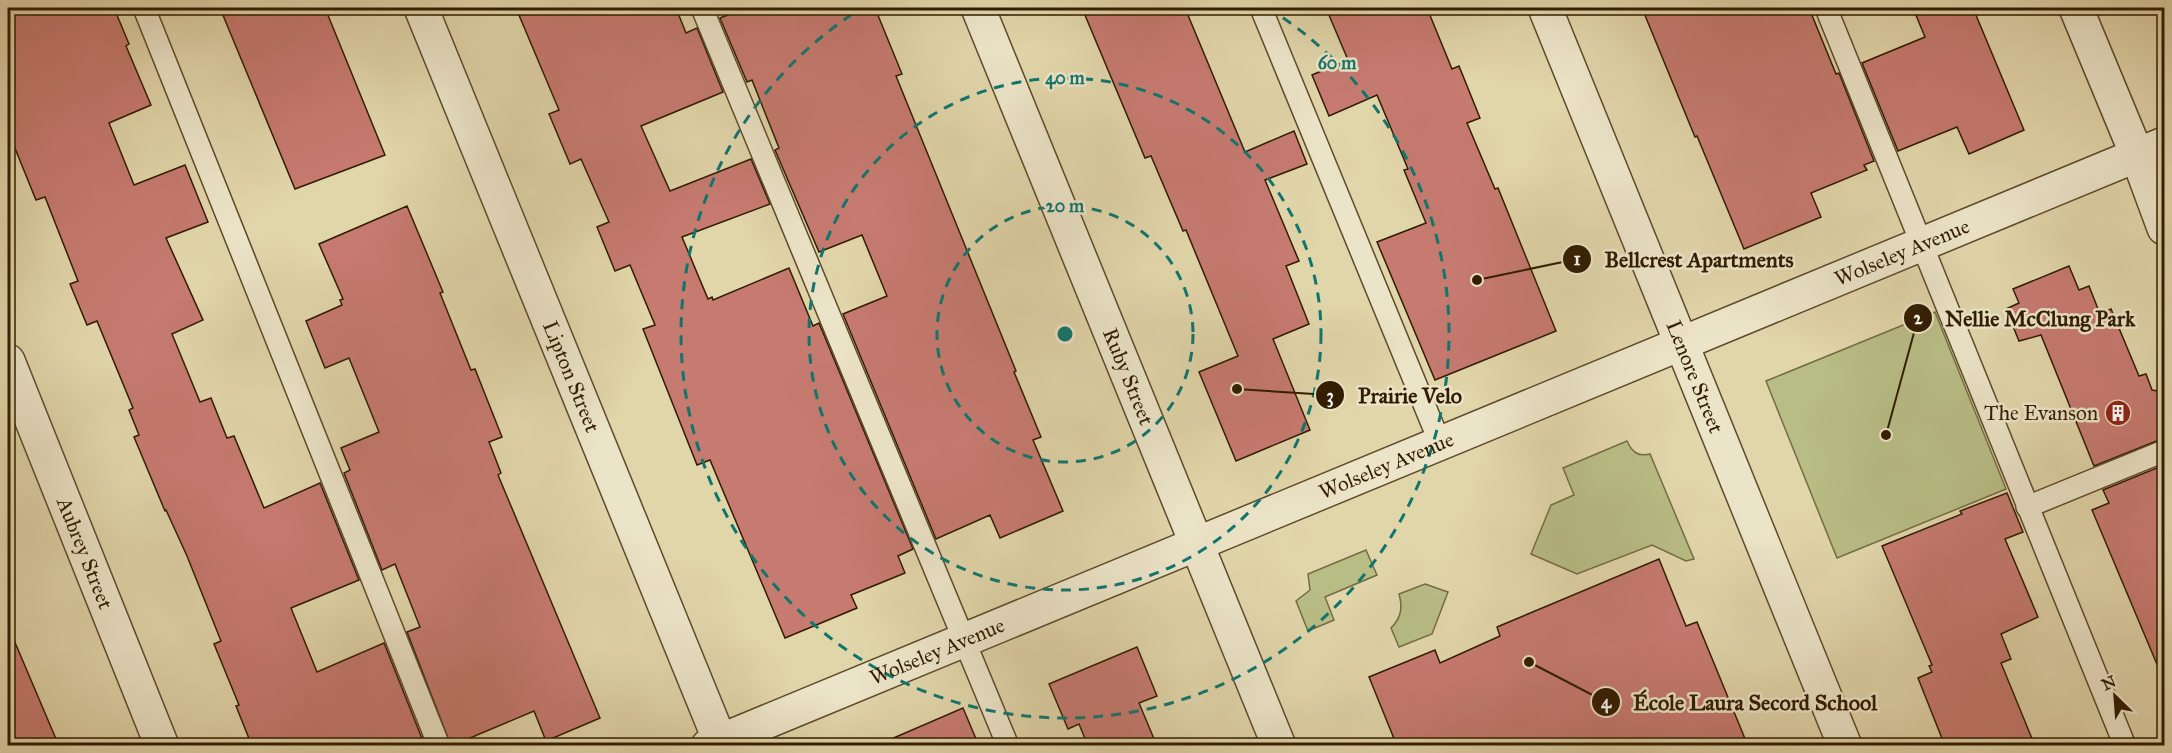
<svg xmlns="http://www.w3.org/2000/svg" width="2172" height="753" font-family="'IM FELL Great Primer',serif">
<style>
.green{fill:#b8bc85;stroke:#746c42;stroke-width:1.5}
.building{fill:#c67a70;stroke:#311c00;stroke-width:1.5}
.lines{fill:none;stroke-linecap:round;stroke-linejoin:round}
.lane-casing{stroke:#5d4a2a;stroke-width:24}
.street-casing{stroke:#5d4a2a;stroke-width:36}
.lane{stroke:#ece4c8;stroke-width:21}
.street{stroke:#ece4c8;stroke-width:33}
.ring{fill:none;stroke:#0f766e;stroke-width:3;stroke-dasharray:10 8}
.labels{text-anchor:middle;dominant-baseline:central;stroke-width:5;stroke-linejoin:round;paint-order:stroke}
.street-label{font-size:21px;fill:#311c00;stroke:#ece4c8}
.poi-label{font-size:21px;fill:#311c00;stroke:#ece4c8;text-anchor:end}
.centre{fill:#0f766e;stroke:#ece4c8;stroke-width:3}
.ring-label{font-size:18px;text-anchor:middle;font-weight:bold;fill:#0f766e;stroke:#ece4c8;stroke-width:5;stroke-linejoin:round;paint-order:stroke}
.leader{fill:none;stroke:#311c00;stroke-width:2}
.callout-dot{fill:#311c00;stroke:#ece4c8;stroke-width:2}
.mark-label{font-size:18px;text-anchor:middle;font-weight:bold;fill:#fff}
.callout-label{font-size:22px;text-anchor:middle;font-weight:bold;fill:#311c00;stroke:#ece4c8;stroke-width:5;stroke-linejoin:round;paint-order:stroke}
</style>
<rect width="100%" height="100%" fill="#e1d5aa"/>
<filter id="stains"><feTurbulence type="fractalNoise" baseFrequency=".00333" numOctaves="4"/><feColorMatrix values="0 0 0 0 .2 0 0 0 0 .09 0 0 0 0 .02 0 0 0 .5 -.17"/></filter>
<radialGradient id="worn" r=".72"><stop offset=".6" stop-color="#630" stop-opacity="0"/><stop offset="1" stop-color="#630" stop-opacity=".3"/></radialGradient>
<g class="green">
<polygon points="1935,312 2006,489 1837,558 1766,381"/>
<path d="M1627,441C1632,452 1638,457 1650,454L1694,559L1686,561L1652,545L1577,574L1531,554L1551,505L1574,495L1563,468Z"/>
<polygon points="1366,550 1377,575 1325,597 1334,620 1308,631 1296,601 1310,590 1308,574"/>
<path d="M1425,584L1448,592L1432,634L1399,647L1391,628C1401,618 1403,608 1399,594Z"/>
</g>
<g class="building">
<polygon points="8,8 114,8 129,44 126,46 151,105 109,123 134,185 185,165 208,222 166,238 203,320 172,334 200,402 211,398 227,438 234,436 264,508 320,483 359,580 291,608 317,672 384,643 425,746 252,746 236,706 239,705 214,644 221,641 187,556 166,510 165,511 134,437 139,435 129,410 133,408 97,321 87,325 70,284 78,281 45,197 36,200 8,131"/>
<polygon points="220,8 325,8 385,155 295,189"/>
<polygon points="516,8 676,8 686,33 697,28 723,92 641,126 670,191 751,159 770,204 682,237 708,299 712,297 713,300 789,268 813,326 819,323 913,549 898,556 905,573 851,595 857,608 785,638 710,460 697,465 643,329 655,325 630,265 615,271 597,227 609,222 581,159 570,164 549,114 559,110"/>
<polygon points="746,8 875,8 902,74 896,76 1016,371 1014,372 1041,437 1033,440 1063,511 1000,538 990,515 936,539 843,314 887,296 862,235 819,252 775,150 779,148 752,80 747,82 720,18"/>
<polygon points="1082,8 1185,8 1245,152 1294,131 1307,164 1265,180 1299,261 1286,266 1309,324 1273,339 1310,430 1236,461 1199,372 1238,356 1186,230 1183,231 1151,156 1145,158"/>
<polygon points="1326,8 1427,8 1452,69 1459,66 1480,118 1467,123 1495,189 1498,188 1556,331 1435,380 1377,242 1426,223 1404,170 1408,169 1377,95 1329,116 1312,75 1348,60"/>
<polygon points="1642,8 1809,8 1836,74 1839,73 1874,161 1864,165 1867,170 1811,193 1821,217 1744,249 1697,136 1695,137"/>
<polygon points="1913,8 1973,8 2024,130 1969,154 1957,127 1898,151 1862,63 1925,37"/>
<polygon points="407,206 443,292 440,293 471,370 475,369 502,437 489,442 501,473 498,475 600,718 546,741 534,711 451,746 407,632 420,627 395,564 382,570 344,473 350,470 341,448 379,432 349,358 325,368 306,321 342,305 340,300 343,299 319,244"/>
<polygon points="2069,266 2079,290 2089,286 2100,314 2111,309 2139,376 2146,374 2152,390 2164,392 2164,403 2162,410 2164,417 2164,438 2094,466 2041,335 2019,341 2006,309 2019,303 2013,289"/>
<polygon points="2164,465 2164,681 2092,510 2109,503 2103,490"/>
<polygon points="2007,493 2023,532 2005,539 2038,617 2001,634 2011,659 2001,663 2035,746 1945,746 1918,678 1932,672 1929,666 1932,665 1882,546 1962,514 1960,511"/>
<polygon points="1659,559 1686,626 1697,622 1748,746 1397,746 1369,677 1435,650 1440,663 1500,636 1497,627"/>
<polygon points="8,626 59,746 8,746"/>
<polygon points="1137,647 1157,696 1139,703 1157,746 1088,746 1079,724 1068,729 1049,684"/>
<polygon points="963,708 979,746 875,746"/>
</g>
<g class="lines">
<g class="lane-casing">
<g id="lane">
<polyline points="144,8 439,746"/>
<polyline points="702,8 1008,746"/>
<polyline points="1261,8 1440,443"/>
<polyline points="1826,8 2125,746"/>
<polyline points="2027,507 2164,451"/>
</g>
</g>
<g class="street-casing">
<g id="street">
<path id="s1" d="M421,8L722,746"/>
<path id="s2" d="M978,8L1279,746"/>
<path id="s3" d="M1545,8L1845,746"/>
<polyline points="2076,8 2137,155 2164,228"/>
<path id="s4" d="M8,361L162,746"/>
<path id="s5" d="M708,746L2164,144"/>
</g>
</g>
<use href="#lane" class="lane"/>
<use href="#street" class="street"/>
</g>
<g class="ring">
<circle cx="1065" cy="334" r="128"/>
<circle cx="1065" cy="334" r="256"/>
<path d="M1268 8A384 384 0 1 1 862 8"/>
</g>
<defs>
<g id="building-disc" transform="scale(1.35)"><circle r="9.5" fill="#8f2418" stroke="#ece4c8"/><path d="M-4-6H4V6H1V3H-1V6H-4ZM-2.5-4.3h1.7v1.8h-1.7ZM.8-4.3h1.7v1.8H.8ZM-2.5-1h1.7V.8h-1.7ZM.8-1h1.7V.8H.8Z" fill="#fff"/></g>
</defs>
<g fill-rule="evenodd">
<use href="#building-disc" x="2118" y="413"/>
</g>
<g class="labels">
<g class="street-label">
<text stroke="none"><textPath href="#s5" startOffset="1292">Wolseley Avenue</textPath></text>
<text stroke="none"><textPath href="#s3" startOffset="398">Lenore Street</textPath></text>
<text stroke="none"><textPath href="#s1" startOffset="398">Lipton Street</textPath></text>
<text stroke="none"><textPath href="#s2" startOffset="398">Ruby Street</textPath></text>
<text stroke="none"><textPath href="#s5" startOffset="734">Wolseley Avenue</textPath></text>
<text stroke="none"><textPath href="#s4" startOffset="207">Aubrey Street</textPath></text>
<text stroke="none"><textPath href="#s5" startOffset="248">Wolseley Avenue</textPath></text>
</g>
<g class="poi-label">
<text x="2098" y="413">The Evanson</text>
</g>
</g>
<circle cx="1065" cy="334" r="9" class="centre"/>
<g class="ring-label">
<text x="1337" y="69">60 m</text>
<text x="1065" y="84">40 m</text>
<text x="1065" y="212">20 m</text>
</g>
<path class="leader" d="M1477 280L1577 259M1886 435L1918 318M1237 389L1330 395M1529 662L1606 702"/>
<g class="callout-dot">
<circle cx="1477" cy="280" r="6"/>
<circle cx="1886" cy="435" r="6"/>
<circle cx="1237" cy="389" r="6"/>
<circle cx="1529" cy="662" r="6"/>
<circle cx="1577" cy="259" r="15"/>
<circle cx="1918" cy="318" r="15"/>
<circle cx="1330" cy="395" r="15"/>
<circle cx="1606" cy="702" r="15"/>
</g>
<g class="mark-label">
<text x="1577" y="265">1</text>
<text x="1918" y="324">2</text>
<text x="1330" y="402">3</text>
<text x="1606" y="708">4</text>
</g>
<g class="callout-label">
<text x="1699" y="267">Bellcrest Apartments</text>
<text x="2040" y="326">Nellie McClung Park</text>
<text x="1410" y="403">Prairie Velo</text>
<text x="1755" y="710">École Laura Secord School</text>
</g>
<rect width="2172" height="753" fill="none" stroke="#e1d5aa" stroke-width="30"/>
<rect x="9" y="9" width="2154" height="735" fill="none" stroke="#311c00" stroke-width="3"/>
<rect x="15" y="15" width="2142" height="723" fill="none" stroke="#311c00" stroke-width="1.5"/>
<g transform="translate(2115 696) rotate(335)" stroke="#ece4c8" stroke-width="4.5" paint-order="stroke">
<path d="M0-4.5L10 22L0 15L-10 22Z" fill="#311c00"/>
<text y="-9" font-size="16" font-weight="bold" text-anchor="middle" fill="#311c00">N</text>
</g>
<rect width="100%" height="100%" filter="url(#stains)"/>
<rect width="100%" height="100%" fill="url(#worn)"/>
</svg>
